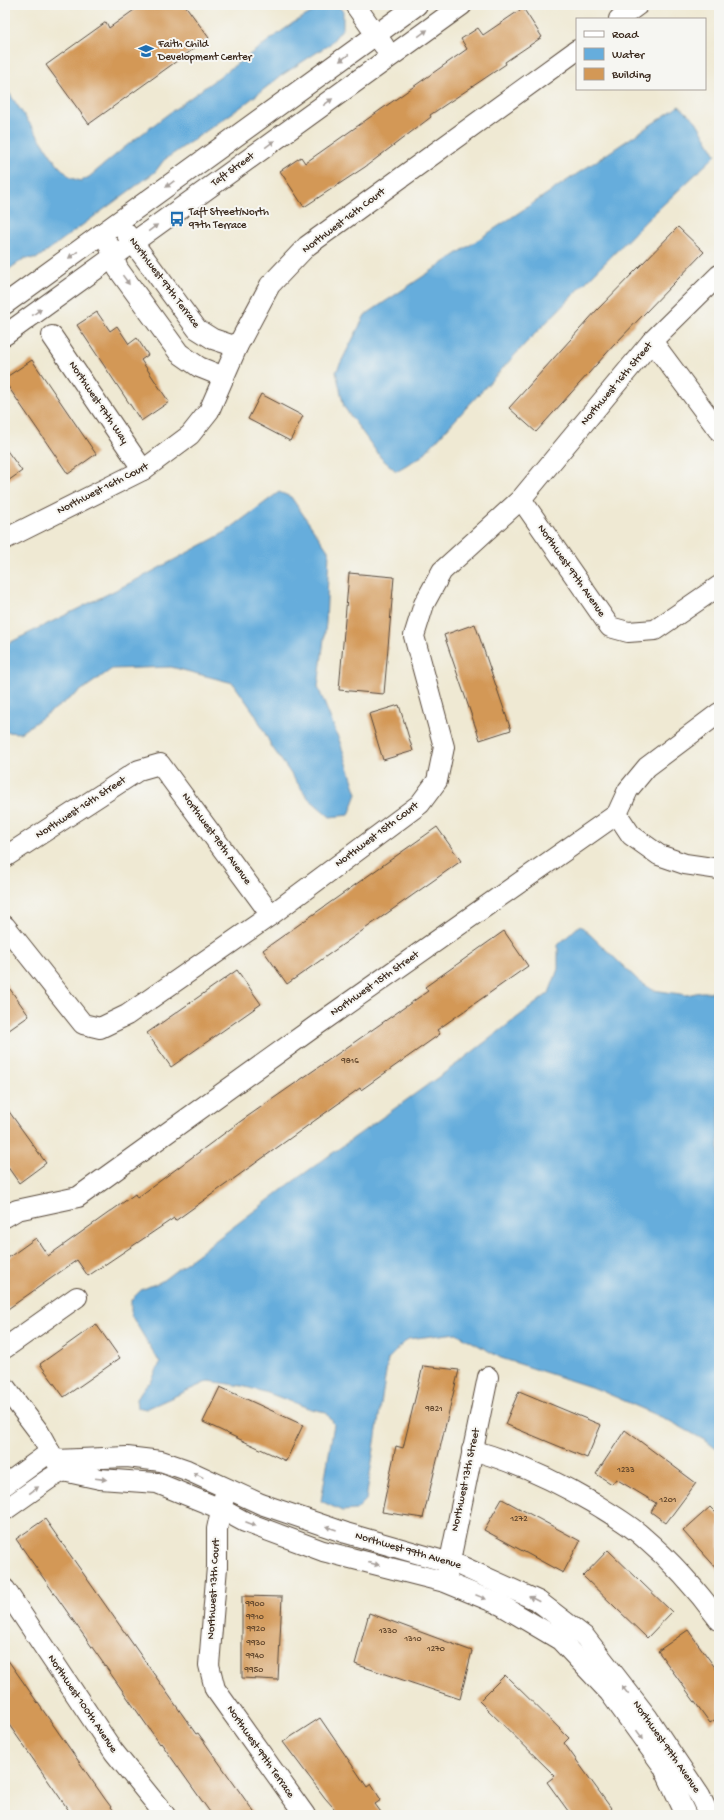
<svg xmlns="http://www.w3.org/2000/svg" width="724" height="1820" font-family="'Gochi Hand',sans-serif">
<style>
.water{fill:#66addc;stroke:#506c7d}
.building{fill:#d39856}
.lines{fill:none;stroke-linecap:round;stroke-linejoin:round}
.minor-casing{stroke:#564739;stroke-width:22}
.minor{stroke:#fff;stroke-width:20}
.oneway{fill:#a79f9a}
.labels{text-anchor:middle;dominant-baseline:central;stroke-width:4;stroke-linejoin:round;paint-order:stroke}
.number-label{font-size:9px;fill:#61462c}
.poi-label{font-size:11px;fill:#3b2a1e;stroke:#f6f6f2;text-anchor:start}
.street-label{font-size:11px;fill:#3b2a1e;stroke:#f6f6f2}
</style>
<rect width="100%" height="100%" fill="#f6f6f2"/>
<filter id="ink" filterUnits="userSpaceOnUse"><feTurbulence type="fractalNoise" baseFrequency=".025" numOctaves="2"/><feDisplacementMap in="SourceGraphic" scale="8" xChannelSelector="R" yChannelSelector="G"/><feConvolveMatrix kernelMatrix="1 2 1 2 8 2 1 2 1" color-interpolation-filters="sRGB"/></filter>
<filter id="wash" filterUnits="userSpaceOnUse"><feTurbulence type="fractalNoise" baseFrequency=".012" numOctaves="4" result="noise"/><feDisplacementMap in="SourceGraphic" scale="16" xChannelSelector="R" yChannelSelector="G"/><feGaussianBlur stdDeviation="0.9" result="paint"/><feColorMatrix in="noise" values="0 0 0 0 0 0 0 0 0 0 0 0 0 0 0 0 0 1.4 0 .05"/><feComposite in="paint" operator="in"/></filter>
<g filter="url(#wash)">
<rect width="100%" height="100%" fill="#efe9d3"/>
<g class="water">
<polygon points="325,5 336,5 343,11 343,28 330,44 282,75 241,107 164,160 155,172 36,259 25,258 5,272 5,87 57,164 71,178 81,181 89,177 125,147 164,117 293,23"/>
<polygon points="679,106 696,121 716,155 647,220 525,344 422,456 396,471 381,458 344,407 336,372 365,315"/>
<polygon points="279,492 291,497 329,552 326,623 318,687 341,745 357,794 349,815 330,817 308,798 272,747 255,714 233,683 171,667 112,669 20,733 5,732 5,645 144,576 224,533"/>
<polygon points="580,925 640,982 653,990 687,995 700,992 719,992 719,1451 706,1441 666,1419 597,1389 501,1358 456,1333 408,1339 388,1359 366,1500 356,1510 342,1511 321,1501 334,1424 326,1412 311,1409 268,1393 242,1386 209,1381 146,1409 137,1407 136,1399 145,1386 151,1382 160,1363 131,1315 131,1300 141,1290 162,1281 291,1183 458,1063 549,993 558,969 558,945"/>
</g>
<g id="blocks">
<g class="building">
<polygon points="141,5 185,5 209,38 89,124 46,65 106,22 109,28"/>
<polygon points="523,8 542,37 505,62 506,64 430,115 431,117 365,167 304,207 280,171 301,157 305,163 467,49 461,39 478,28 483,35"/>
<polygon points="678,227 704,252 614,345 536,432 509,408 597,310"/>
<polygon points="97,312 110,331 117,326 129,344 137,338 148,355 141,360 169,402 141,421 77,325"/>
<polygon points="32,360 96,454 68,474 5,382 5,378"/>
<polygon points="261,394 303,416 290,441 248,419"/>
<polygon points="5,448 22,471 5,483"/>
<polygon points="349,573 394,577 384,694 339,690"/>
<polygon points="475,624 511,730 480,740 444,635"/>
<polygon points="399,705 413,751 383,760 369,714"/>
<polygon points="437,827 461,861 287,984 263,950"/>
<polygon points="504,931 528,966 437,1030 440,1034 361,1090 360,1088 175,1221 174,1218 88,1276 77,1260 5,1311 5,1260 36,1238 48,1256 135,1194 137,1198 241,1121 428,991 425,987"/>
<polygon points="237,970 261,1004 171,1067 147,1033"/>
<polygon points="5,982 29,1016 5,1033"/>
<polygon points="5,1106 46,1163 19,1183 5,1163"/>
<polygon points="96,1324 120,1358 64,1397 40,1364"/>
<polygon points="423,1366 459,1370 423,1518 382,1512 396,1446 403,1448"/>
<polygon points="220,1387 303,1425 286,1461 203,1422"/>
<polygon points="519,1391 601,1425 587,1458 505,1424"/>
<polygon points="625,1430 696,1483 666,1523 651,1512 656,1503 616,1479 612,1484 596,1474"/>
<polygon points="502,1499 580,1541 563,1573 484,1530"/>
<polygon points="710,1507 719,1516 719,1571 683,1531"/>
<polygon points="45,1519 196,1734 198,1733 256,1815 212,1815 161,1743 160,1744 16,1539"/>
<polygon points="608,1550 672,1612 647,1638 583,1576"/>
<polygon points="242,1596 282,1597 278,1680 242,1678"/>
<polygon points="369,1613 472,1651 460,1699 355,1664"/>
<polygon points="688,1630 719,1673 719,1717 710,1723 658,1651"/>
<polygon points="5,1656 105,1799 117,1815 72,1815 5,1719"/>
<polygon points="505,1675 569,1738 564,1743 616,1815 571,1815 547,1782 555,1776 479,1701"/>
<polygon points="320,1718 367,1787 371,1784 381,1800 375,1804 383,1815 340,1815 325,1798 283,1742"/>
</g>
</g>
</g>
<g filter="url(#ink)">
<use href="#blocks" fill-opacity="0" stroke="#564739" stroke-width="1"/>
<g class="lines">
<g class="minor-casing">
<g id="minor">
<polyline points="355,5 384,46"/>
<polyline points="619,19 638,5"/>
<polyline points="126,233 197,329 213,339 237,347"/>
<polyline points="109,245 118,269 179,353 199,367 224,377"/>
<polyline points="5,304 417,5"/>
<polyline points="5,335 462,5"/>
<polyline points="52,336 143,470"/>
<polyline points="652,341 719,431"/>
<polyline points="521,499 610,627 628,632 655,630 719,586"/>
<polyline points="5,539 143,470 190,435 209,411 237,347 270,285 307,246 577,50"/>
<polyline points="617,814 631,835 659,855 685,864 719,869"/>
<polyline points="5,857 139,770 160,764 271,915"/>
<polyline points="5,926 83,1024 100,1028 127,1015 271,915 420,804 437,781 444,747 414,636 424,604 442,571 521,499 652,341 719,275"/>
<polyline points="5,1217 17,1210 78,1197 317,1025 617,814 628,790 647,767 719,713"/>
<polyline points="5,1348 77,1297"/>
<polyline points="5,1387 39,1432 50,1452 63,1471 100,1479 157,1483 221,1509 245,1522 323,1551 445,1582 501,1605 560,1640 610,1693 663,1766 686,1815"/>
<path d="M472,1450C516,1462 556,1481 595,1504C611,1514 629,1524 643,1537C671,1561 697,1590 719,1620"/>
<polyline points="56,1460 127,1457 161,1461 187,1470 261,1504 346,1533 461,1566 538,1601 585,1637 648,1718 700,1796 709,1815"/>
<polyline points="5,1485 50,1452"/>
<polyline points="224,1497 217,1529 217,1567 209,1665 215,1689 305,1815"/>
<polyline points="5,1510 49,1479 63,1471"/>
<polyline points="447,1575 488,1377"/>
<polyline points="5,1589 114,1752 165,1815"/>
</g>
</g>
<use href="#minor" class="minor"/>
</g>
<defs><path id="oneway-solid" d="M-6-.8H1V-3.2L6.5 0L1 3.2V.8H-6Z"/></defs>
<g class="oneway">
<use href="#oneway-solid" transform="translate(423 33) rotate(-36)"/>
<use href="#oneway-solid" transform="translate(344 58) rotate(144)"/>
<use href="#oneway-solid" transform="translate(328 102) rotate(-36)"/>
<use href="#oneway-solid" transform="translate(270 144) rotate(-36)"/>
<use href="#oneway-solid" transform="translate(170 184) rotate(144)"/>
<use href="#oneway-solid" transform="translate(153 228) rotate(-36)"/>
<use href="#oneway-solid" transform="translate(73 255) rotate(144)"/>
<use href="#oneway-solid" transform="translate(126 280) rotate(54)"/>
<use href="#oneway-solid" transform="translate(37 312) rotate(-36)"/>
<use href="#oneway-solid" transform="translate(198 1475) rotate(-154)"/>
<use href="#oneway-solid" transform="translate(101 1479) rotate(7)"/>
<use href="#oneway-solid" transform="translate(34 1490) rotate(-36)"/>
<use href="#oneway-solid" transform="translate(251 1524) rotate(21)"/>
<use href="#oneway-solid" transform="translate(331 1528) rotate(-161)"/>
<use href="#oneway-solid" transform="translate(374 1564) rotate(14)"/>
<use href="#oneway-solid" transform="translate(481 1597) rotate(22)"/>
<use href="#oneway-solid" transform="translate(534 1599) rotate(-153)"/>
<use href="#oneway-solid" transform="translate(625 1690) rotate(-128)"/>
<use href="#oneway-solid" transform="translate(640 1735) rotate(54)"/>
</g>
</g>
<defs>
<g id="school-bare" transform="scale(1.2)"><path d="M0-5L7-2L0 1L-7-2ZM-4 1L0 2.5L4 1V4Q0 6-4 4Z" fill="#1f6fb2" stroke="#f6f6f2" stroke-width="2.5" paint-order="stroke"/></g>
<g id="bus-bare" transform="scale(1.2)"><path d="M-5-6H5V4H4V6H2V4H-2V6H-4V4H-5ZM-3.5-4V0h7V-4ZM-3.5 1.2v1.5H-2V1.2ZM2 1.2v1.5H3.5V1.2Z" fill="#1f6fb2" stroke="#f6f6f2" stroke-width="2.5" paint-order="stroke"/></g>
</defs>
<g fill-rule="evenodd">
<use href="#school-bare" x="146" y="51"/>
<use href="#bus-bare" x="177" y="219"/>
</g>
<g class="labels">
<g class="number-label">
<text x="350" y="1061">9816</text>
<text x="434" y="1409">9821</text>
<text x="626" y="1470">1233</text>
<text x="668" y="1500">1201</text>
<text x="519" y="1519">1272</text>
<text x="255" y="1604">9900</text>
<text x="255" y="1617">9910</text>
<text x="256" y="1629">9920</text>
<text x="388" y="1631">1330</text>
<text x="413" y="1639">1310</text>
<text x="256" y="1643">9930</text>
<text x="436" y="1649">1270</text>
<text x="255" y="1656">9940</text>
<text x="254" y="1670">9950</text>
</g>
<g class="poi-label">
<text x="158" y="45">Faith Child<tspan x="158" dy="13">Development Center</tspan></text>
<text x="189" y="213">Taft Street/North<tspan x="189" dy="13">97th Terrace</tspan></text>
</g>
<g class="street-label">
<text transform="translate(233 170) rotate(-36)">Taft Street</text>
<text transform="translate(344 221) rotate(-37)">Northwest 16th Court</text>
<text transform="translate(164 283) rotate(53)">Northwest 97th Terrace</text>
<text transform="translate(617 384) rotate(-50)">Northwest 16th Street</text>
<text transform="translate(98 403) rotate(56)">Northwest 97th Way</text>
<text transform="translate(103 489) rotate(-27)">Northwest 16th Court</text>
<text transform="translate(571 571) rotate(55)">Northwest 97th Avenue</text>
<text transform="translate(81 808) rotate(-33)">Northwest 16th Street</text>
<text transform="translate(377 835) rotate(-37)">Northwest 15th Court</text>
<text transform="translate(216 839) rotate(54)">Northwest 98th Avenue</text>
<text transform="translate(375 984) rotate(-35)">Northwest 15th Street</text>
<text transform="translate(466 1480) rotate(-78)">Northwest 13th Street</text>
<text transform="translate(408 1551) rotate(16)">Northwest 99th Avenue</text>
<text transform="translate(214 1589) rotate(-87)">Northwest 13th Court</text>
<text transform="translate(82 1704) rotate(56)">Northwest 100th Avenue</text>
<text transform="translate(666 1747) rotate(55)">Northwest 99th Avenue</text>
<text transform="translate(260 1752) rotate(55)">Northwest 99th Terrace</text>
</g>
</g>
<rect width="724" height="1820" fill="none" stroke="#f6f6f2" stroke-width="20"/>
<rect x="576" y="18" width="130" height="72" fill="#f6f6f2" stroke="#aba49d"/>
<rect x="584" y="31" width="20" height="6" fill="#ffffff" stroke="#aba49d"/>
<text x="612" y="38" font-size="12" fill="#3b2a1e">Road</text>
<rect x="584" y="48" width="20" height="12" fill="#66addc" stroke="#aba49d"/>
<text x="612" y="58" font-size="12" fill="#3b2a1e">Water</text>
<rect x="584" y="68" width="20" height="12" fill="#d39856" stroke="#aba49d"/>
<text x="612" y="78" font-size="12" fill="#3b2a1e">Building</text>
</svg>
